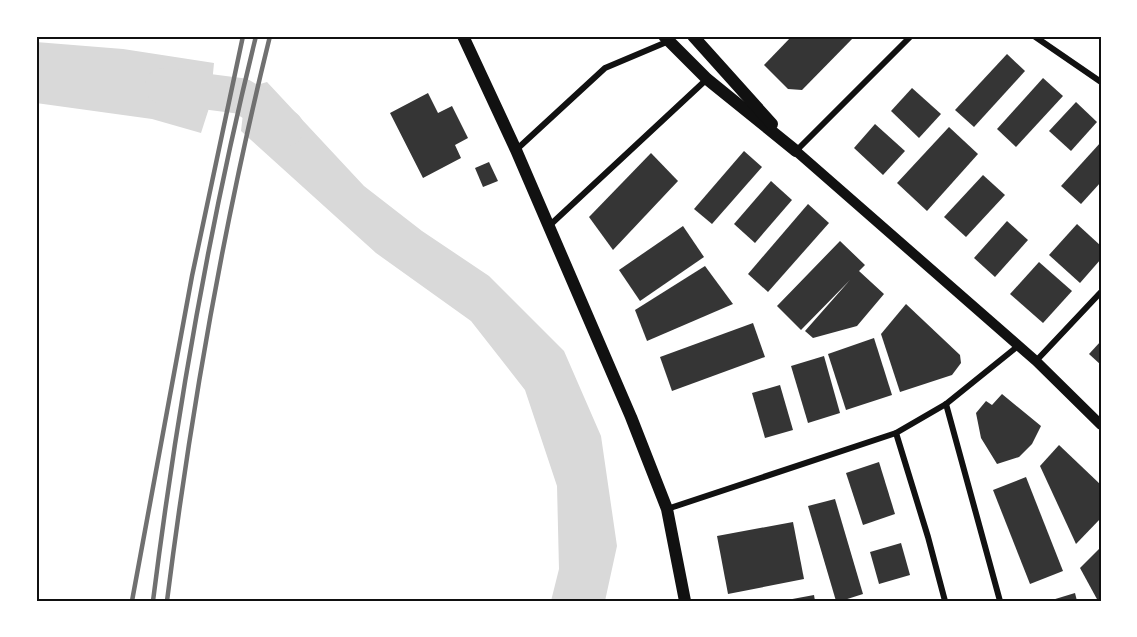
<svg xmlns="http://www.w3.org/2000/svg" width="1137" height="637" font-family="'Libre Baskerville',serif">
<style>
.water{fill:#d9d9d9}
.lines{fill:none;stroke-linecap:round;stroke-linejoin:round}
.river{stroke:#d9d9d9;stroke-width:36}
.building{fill:#353535}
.minor{stroke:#111;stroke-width:6}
.tertiary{stroke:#111;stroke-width:10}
.secondary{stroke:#111;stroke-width:12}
.rail{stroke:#707070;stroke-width:4.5}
.neatline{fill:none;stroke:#111;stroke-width:2}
</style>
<rect width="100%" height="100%" fill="#fff"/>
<g class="water">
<polygon points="36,42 123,49 214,63 210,105 201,133 152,119 36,103"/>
<polygon points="267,82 364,186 422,231 489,276 564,351 601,436 617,546 605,601 551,601 559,569 557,486 525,390 471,321 376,253 241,131 244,105 260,84"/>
</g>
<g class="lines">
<polyline class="river" points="163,86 241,96 258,106 286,128"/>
</g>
<g class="building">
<polygon points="792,36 855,36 802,90 788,89 764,65"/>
<polygon points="1007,54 1025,71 974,127 955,110"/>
<polygon points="1043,78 1063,96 1016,147 997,129"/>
<polygon points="912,88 941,114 919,138 891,111"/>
<polygon points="428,93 438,113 452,106 468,138 455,145 461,158 423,178 390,113"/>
<polygon points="1076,102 1097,122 1071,151 1049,131"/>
<polygon points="875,124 905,151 883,175 854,148"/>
<polygon points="949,127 978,154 927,211 897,183"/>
<polygon points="1101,142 1101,182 1081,204 1061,186"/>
<polygon points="744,151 762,167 712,224 694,209"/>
<polygon points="651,153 678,181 613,250 589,217"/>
<polygon points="489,162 498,181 483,187 475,168"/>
<polygon points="983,175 1005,195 966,237 944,217"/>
<polygon points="771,181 792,200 755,243 734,224"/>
<polygon points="808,204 829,223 768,292 748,274"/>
<polygon points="1007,221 1028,240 995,277 974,258"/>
<polygon points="1077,224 1101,246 1101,259 1080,283 1049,255"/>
<polygon points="683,226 704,257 640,301 619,270"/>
<polygon points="840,241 865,265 859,271 884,294 857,326 813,338 805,331 850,280 801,330 777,306"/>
<polygon points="1039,262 1072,291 1043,323 1010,294"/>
<polygon points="705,266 733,304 647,341 635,310"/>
<polygon points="906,304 960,355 961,363 952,375 900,392 881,334"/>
<polygon points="753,323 765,357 672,391 660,357"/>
<polygon points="874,338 892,395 846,410 828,354"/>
<polygon points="1101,341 1101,365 1089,354"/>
<polygon points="824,356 840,413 808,423 791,366"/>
<polygon points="780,385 793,430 765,438 752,393"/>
<polygon points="1002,394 1041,426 1032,444 1019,457 997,464 981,438 976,413 986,401 992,405"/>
<polygon points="1059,445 1101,485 1101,518 1076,544 1040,466"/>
<polygon points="879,462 895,514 863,525 846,473"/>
<polygon points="1026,477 1063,571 1030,584 993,490"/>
<polygon points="835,499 863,594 841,601 836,601 808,506"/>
<polygon points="793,522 804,579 728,594 717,536"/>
<polygon points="901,543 910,575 879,584 870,552"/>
<polygon points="1101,547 1101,601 1098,601 1080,568"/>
<polygon points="1075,593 1077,601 1052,601 1052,600"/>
<polygon points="814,595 815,601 787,601 787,600"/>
</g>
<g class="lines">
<g class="minor">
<polyline points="1034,36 1101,82"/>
<polyline points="516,150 605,68 669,41"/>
<polyline points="796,151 911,36"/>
<polyline points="549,226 707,79"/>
<polyline points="1036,361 1101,292"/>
<polyline points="946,404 1000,601"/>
<polyline points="896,433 928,537 945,601"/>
<polyline points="667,509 896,433 946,404 1018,346"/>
</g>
<polyline class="tertiary" points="796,151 1036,361 1101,425"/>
<g class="secondary">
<polyline points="463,36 516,150 631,417 667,509 685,601"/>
<polyline points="664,36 707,79 796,151"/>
<polyline points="693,36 772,124"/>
</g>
<g class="rail">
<polyline points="132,601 192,276 243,36"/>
<path d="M153,601C177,411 210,222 256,36"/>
<path d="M167,601C191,411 224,222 270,36"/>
</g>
</g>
<rect width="1137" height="637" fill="none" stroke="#ffffff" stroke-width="75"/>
<rect x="38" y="38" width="1062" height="562" class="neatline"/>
</svg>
